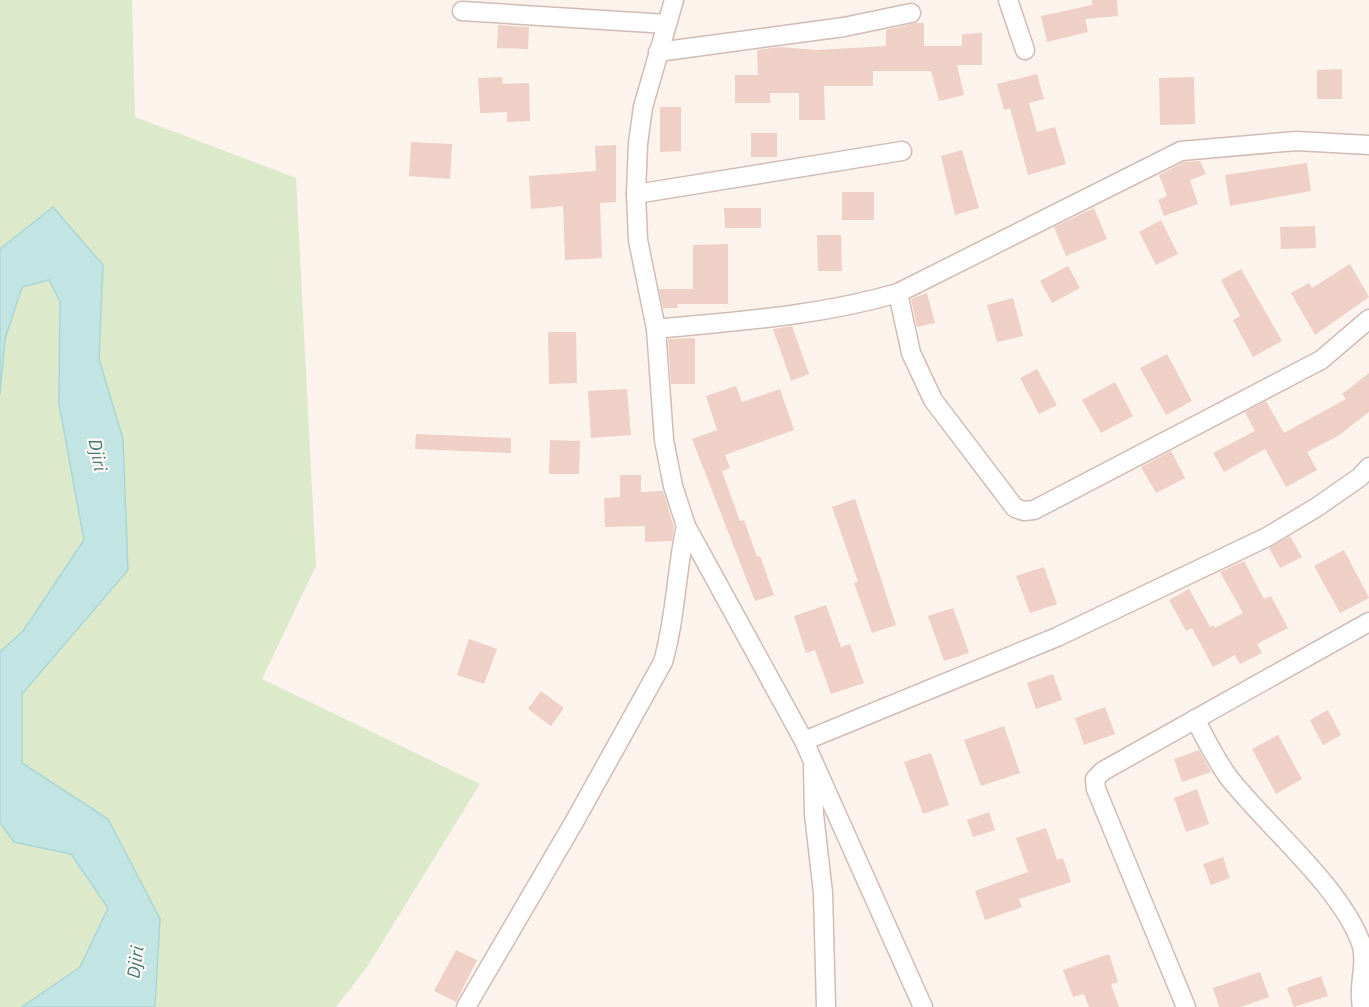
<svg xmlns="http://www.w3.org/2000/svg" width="1369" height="1007" font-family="'IBM Plex Sans',sans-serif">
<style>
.green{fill:#dde9cb}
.water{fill:#c2e5e4;stroke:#a9d6d5;stroke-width:1.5}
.building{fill:#efd0c6}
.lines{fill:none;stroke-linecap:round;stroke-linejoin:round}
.minor-casing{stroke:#d1bcb5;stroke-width:21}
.minor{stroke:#fff;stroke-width:18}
.labels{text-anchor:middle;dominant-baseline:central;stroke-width:4.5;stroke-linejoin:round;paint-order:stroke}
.water-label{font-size:18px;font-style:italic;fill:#447a79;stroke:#fef8f4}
</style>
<rect width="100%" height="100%" fill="#fcf3ed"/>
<g class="green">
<polygon points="0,0 132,0 135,117 296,178 316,566 262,679 480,784 367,967 336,1007 155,1007 160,919 108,819 22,763 22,694 128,570 123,439 99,359 103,265 53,207 0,249"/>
<polygon points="49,280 60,302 59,404 84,540 23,631 0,652 0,394 5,339 22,287"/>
<polygon points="0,823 14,842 71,854 108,907 80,967 22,1007 0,1007"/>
</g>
<polygon class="water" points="53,207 103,265 99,359 123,439 128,570 22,694 22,763 108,819 160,919 155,1007 22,1007 80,967 108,908 71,854 14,842 0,823 0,652 23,631 84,540 59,404 60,302 49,280 22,287 5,339 0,394 0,249"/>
<g class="building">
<polygon points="1092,0 1117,0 1118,16 1085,19 1088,32 1047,42 1041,16 1092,5"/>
<polygon points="915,23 924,23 924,46 962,46 962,34 982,33 982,65 957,65 964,95 939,101 931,71 873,71 873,86 824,86 825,120 799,120 799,93 770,93 770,103 735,103 735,75 758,75 757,50 780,47 817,50 886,46 886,30"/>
<polygon points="498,25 529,27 528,49 497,48"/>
<polygon points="1342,69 1342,99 1317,99 1317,70"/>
<polygon points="1037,74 1044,99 1029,103 1037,132 1055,127 1066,164 1028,175 1010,108 1004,110 997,84"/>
<polygon points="502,77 503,84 529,83 530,121 507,122 507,112 480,113 478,78"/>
<polygon points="1194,77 1195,124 1160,125 1159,78"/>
<polygon points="660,107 681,107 681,151 660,152"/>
<rect x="751" y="133" width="26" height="24"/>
<polygon points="411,142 452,144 450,179 409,176"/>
<polygon points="616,145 616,202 600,203 602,258 565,260 563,206 531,209 529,176 596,171 595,146"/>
<polygon points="962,150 979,208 955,215 941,156"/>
<polygon points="1200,161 1206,174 1190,180 1198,204 1164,216 1158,200 1167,196 1159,175 1184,162"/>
<polygon points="1307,163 1311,191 1230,206 1225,175"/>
<rect x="842" y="192" width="32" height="28"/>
<polygon points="724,208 761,208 761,228 725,228"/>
<polygon points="1094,208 1107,239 1066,256 1054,227"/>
<polygon points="1161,220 1178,254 1156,265 1139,232"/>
<polygon points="1315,226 1316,248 1281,249 1280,227"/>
<polygon points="817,235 841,235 842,271 818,271"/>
<polygon points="728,244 728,304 677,304 678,308 663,308 659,289 693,289 693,245"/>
<polygon points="1350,264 1369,297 1315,335 1291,293 1309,283 1312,288"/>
<polygon points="1068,266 1080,288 1052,303 1040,281"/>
<polygon points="1241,269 1282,341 1253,357 1233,320 1240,316 1221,280"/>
<polygon points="927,293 935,323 917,327 911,299"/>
<polygon points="1013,298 1023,336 997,342 987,305"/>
<polygon points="792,326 809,374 791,381 773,329"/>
<polygon points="548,332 576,332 577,383 549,384"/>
<polygon points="695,338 695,384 671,384 668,339"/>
<polygon points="1167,354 1192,401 1166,415 1140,368"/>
<polygon points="1037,369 1057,405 1039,414 1020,378"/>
<polygon points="1369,373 1369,412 1338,436 1307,452 1317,470 1286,487 1265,449 1224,472 1213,453 1255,431 1245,412 1266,401 1284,433 1346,399 1342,394"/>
<polygon points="1115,382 1133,416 1101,433 1082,400"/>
<polygon points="736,386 742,402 780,389 794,430 725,455 730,468 722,471 740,521 744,520 757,557 760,556 774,595 755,601 692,439 717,430 706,396"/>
<polygon points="627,389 631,435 591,438 588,391"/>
<polygon points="416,434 511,438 511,453 415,449"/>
<polygon points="550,440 580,441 579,474 549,474"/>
<polygon points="1171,451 1185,478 1156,493 1141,467"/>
<polygon points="620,475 641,475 641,492 663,491 674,527 672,541 645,542 645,526 605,527 604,498 620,497"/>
<polygon points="855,499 896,625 872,633 854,583 858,582 832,507"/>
<polygon points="1290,536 1302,557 1280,568 1269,548"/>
<polygon points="1344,550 1369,598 1340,613 1314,566"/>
<polygon points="1244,561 1264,599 1271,596 1288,628 1257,644 1262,653 1240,664 1235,655 1213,667 1192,628 1186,631 1169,600 1189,589 1210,627 1213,625 1215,628 1243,613 1220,572"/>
<polygon points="1044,567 1057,604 1030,613 1016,576"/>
<polygon points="826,605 841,647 850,644 864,683 831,694 815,650 806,653 794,616"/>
<polygon points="953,608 969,653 944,661 928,616"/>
<polygon points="469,639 497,649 484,684 457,675"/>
<polygon points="1053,674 1062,700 1036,709 1027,683"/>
<polygon points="541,691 564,708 551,726 528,709"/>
<polygon points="1105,707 1115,734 1084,745 1075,718"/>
<polygon points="1328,710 1341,735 1323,745 1310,720"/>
<polygon points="1004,726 1020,773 981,786 964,740"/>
<polygon points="1278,735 1302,779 1276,794 1252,749"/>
<polygon points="1199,750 1211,772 1182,782 1174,759"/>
<polygon points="931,753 949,805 923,814 904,762"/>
<polygon points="1197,789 1209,824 1186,832 1174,798"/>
<polygon points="989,812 995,830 973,837 967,820"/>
<polygon points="1046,828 1057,860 1063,858 1071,882 1019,899 1022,907 985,920 975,891 1028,872 1016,838"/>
<polygon points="1223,857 1230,878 1211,885 1203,864"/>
<polygon points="456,950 477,960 456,1002 434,991"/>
<polygon points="1109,954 1118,982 1111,984 1119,1007 1089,1007 1084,994 1073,997 1063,970"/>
<polygon points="1260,972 1269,997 1241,1007 1219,1007 1213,988"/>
<polygon points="1321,976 1328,996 1294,1007 1287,988"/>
</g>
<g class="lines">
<g class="minor-casing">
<g id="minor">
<polyline points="674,0 643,107 638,144 636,194 638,240 656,329 664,440 673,486 686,526 804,741 923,1007"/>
<polyline points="1008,0 1025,50"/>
<polyline points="462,11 667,24"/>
<polyline points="658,52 844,27 911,13"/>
<polyline points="636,194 902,151"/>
<polyline points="898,293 911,353 933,400 1015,508 1024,511 1034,510 1321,360 1369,319"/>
<path d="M656,329C738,321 819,316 898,293L1181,151L1296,141L1369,145"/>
<path d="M1195,719C1206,739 1216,761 1230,779C1268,827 1340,886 1361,943C1368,964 1357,986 1362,1007"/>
<polyline points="804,741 1057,637 1267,537 1317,507 1360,477 1369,467"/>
<polyline points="813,766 814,814 823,893 826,1007"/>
<path d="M466,1007L573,824L663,662C676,617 676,571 686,526"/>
<polyline points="1186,1007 1096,789 1095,779 1103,771 1369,622"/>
</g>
</g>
<use href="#minor" class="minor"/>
</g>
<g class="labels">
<g class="water-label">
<text transform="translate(98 455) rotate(79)">Djiri</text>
<text transform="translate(135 962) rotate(-82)">Djiri</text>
</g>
</g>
</svg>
